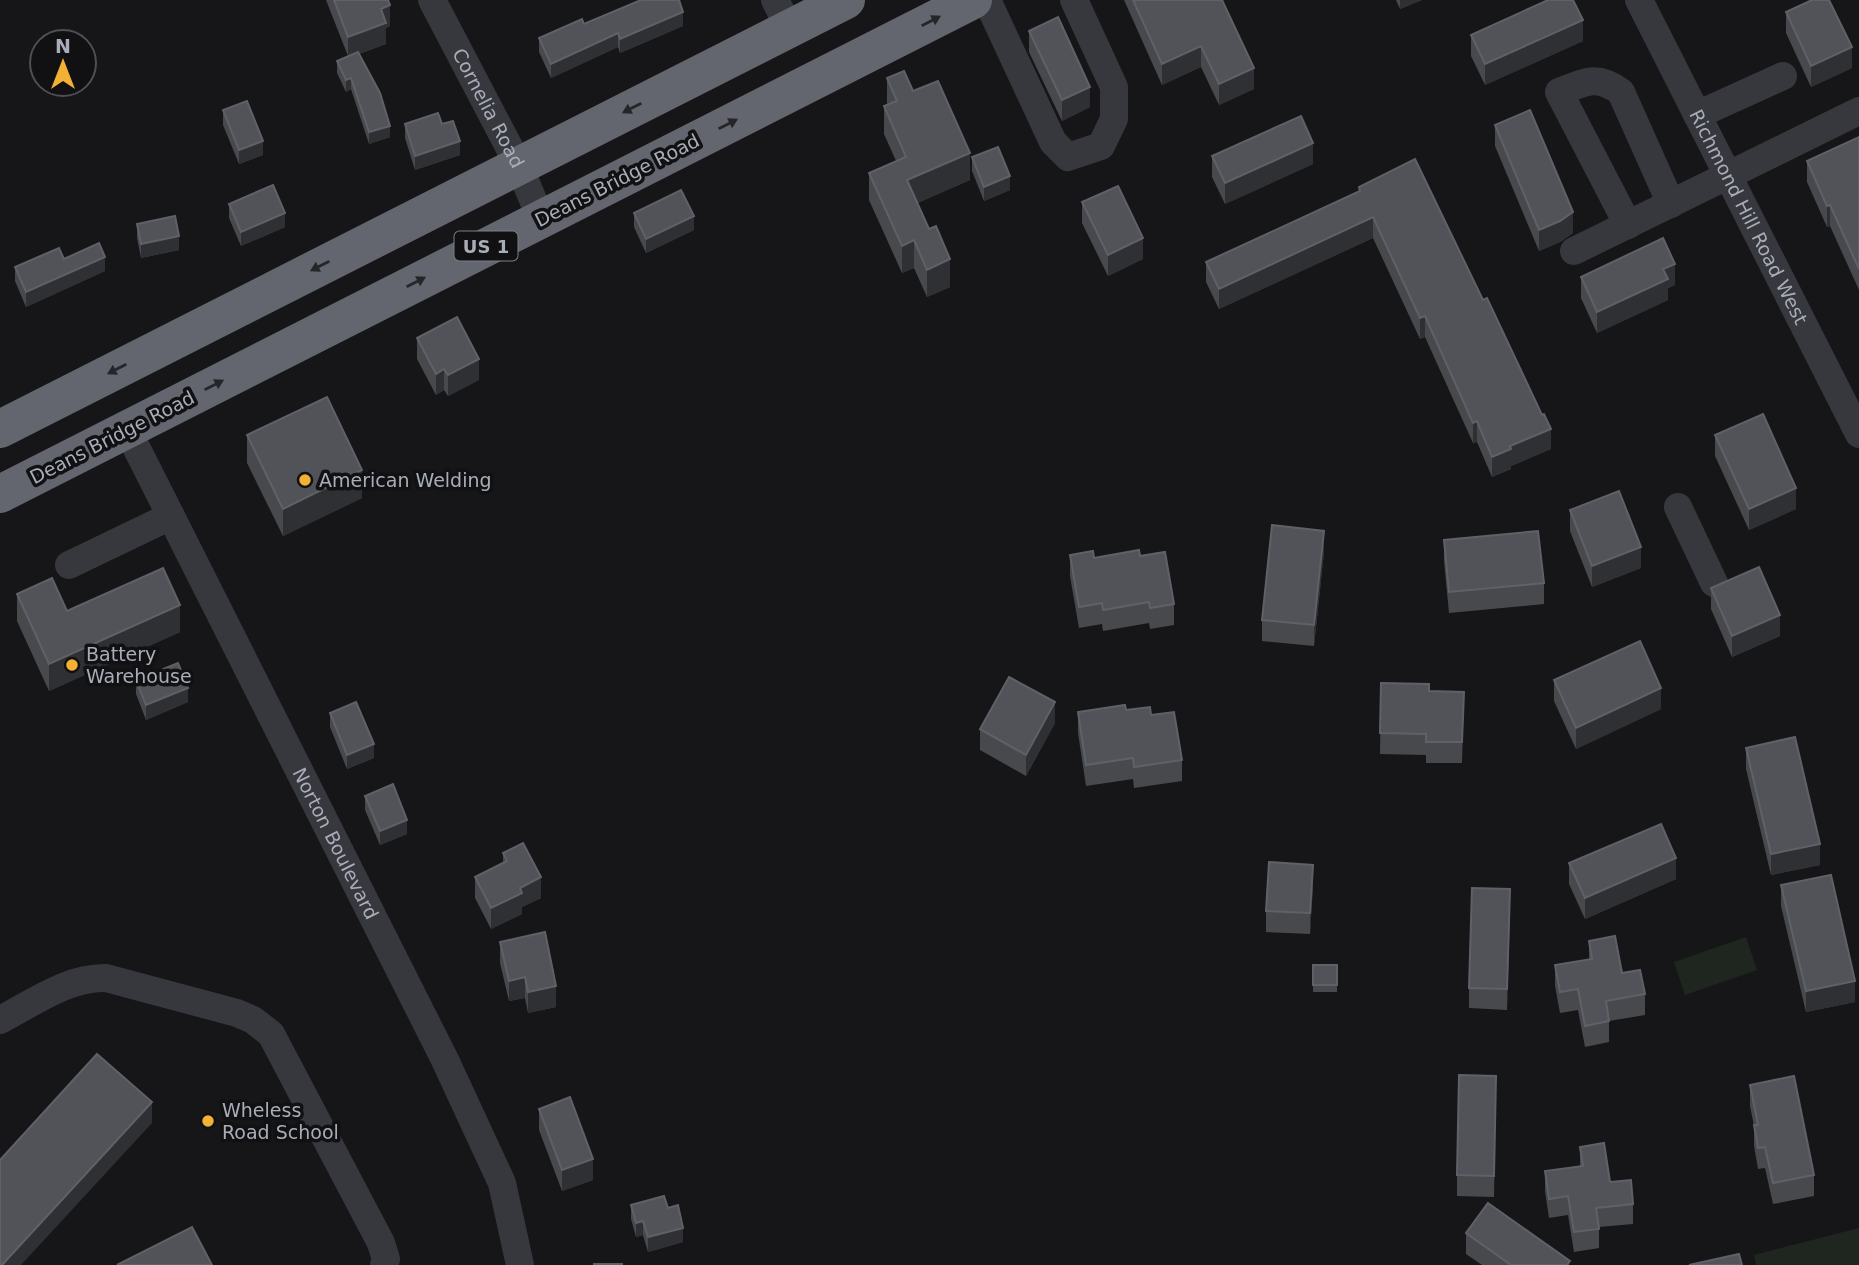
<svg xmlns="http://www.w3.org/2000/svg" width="1859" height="1265" font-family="'DejaVu Sans',sans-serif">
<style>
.green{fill:#1e261f}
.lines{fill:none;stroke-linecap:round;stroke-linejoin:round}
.minor{stroke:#37383d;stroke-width:28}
.highway{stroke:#63666e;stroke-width:38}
.wall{fill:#47494d}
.shaded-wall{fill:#2f3033}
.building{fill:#525359;stroke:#5f6168;stroke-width:2}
.oneway{fill:#26262a}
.poi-dot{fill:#f2b134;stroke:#111113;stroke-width:2.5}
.labels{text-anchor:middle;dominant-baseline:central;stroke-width:7;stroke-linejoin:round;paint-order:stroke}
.shield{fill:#111113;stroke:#7b7e86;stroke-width:2}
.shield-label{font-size:18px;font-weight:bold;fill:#a8adb8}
.street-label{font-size:19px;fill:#a8adb8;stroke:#111113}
.poi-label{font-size:19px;fill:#a8adb8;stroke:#111113;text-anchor:start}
</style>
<rect width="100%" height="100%" fill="#161618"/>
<g class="green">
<polygon points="1746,937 1757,970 1685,995 1674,962"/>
<polygon points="1859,1228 1859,1265 1756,1265 1754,1255"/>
</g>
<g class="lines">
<g class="minor">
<path id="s1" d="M432,0L519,166L541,219"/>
<polyline points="775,0 790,29"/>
<polyline points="987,0 1053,142 1068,157 1101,146 1114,119 1114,87 1074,0"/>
<path id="s2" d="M1639,0L1859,434"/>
<polyline points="1697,115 1783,76"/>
<path d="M1628,225L1559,92C1585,82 1596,74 1621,92L1671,204"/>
<polyline points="1574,251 1859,111"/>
<path id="s3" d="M127,429L445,1060L502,1183L520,1265"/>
<polyline points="1678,507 1714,583"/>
<polyline points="69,565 171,516"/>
<path d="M0,1020C33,1003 68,977 106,978L237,1013L253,1020L271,1034L381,1243L386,1259L384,1265"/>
</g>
<g class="highway">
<polyline points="0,429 846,0"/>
<polyline points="0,494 973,0"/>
</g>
</g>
<g class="wall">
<polygon points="326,0 388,0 390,26 386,28 386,44 359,54 390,137 369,144 351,89 346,92 337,73 337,61 348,56"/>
<polygon points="1124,0 1222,0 1254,89 1219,105 1201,67 1162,85"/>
<polygon points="1396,0 1422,0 1400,9"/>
<polygon points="1786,12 1852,68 1811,87 1786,33"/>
<polygon points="584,24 683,26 620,53 618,47 551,78 539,52 539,38"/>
<polygon points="1029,31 1090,107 1062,121 1029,52"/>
<polygon points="1471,35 1583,41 1485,85 1471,56"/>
<polygon points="887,78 913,91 970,180 917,203 950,287 927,297 914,268 902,273 869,200 869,173 896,161 884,134 884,106 887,105"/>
<polygon points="223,110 263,155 239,164 223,125"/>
<polygon points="405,124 442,124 460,155 415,170 405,138"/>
<polygon points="1495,125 1573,233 1560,242 1539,251 1495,146"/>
<polygon points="1859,137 1859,290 1830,226 1827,227 1807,182 1807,161"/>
<polygon points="1212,156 1313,164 1225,204 1212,177"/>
<polygon points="972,157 1010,190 984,201 972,171"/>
<polygon points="1359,187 1551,449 1511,466 1511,469 1492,477 1477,442 1473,443 1425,337 1420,339 1373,238 1219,309 1206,282 1206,262 1359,192"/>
<polygon points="1082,202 1143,259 1108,276 1082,223"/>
<polygon points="229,204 285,227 241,246 229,218"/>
<polygon points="634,213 694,230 646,253 634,227"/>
<polygon points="137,224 179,250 141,258 137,238"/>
<polygon points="64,259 105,271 26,307 15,281 15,267"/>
<polygon points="1581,277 1675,285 1668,288 1668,300 1597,333 1581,298"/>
<polygon points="417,338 479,380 448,396 444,390 436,395 417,359"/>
<polygon points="247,435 362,498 283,536 247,463"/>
<polygon points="1715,435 1796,509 1749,530 1715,456"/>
<polygon points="1570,510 1641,568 1592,587 1570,531"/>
<polygon points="1444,540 1544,583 1544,604 1449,613 1444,561"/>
<polygon points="1324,552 1314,646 1262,641 1262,620"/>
<polygon points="1070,555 1094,558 1140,556 1174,604 1174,625 1150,629 1149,623 1103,631 1102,624 1079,628 1070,576"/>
<polygon points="1711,588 1780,636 1732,657 1711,609"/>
<polygon points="17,594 67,611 180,632 49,691 17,621"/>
<polygon points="136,680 188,702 146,720 136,694"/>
<polygon points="1554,680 1661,709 1576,749 1554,701"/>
<polygon points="1381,683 1429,691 1464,692 1462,763 1426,763 1426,755 1380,754"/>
<polygon points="1126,710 1151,715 1182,760 1182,781 1134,788 1133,779 1086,786 1078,733 1078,712"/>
<polygon points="330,713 374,758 347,769 330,727"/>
<polygon points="1055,723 1026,776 980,750 980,729"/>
<polygon points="1746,748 1820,865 1771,875 1746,769"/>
<polygon points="365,796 407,834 380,845 365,810"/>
<polygon points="503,853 541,898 522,907 522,914 491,929 475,898 475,877 503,864"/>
<polygon points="1569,863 1676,879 1585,919 1569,884"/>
<polygon points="1781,885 1855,1002 1806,1012 1781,906"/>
<polygon points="1313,886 1310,934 1266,932 1266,911"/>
<polygon points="1510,910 1507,1010 1469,1008 1469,988"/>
<polygon points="1589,941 1645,994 1645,1015 1609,1021 1609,1042 1585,1047 1578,1010 1560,1013 1555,986 1555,965 1589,959"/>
<polygon points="500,942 556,1007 528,1013 525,998 509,1001 500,963"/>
<rect x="1313" y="965" width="24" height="27"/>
<polygon points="1496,1076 1494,1197 1457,1196 1457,1175"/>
<polygon points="1750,1085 1814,1175 1814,1196 1773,1204 1765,1168 1758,1169 1754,1146 1754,1126 1750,1106"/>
<polygon points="539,1109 593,1180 562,1191 539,1130"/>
<polygon points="1580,1147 1610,1182 1633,1204 1633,1224 1599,1227 1599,1248 1574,1252 1568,1215 1549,1218 1545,1191 1545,1171 1580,1166"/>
<polygon points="631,1205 668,1208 683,1242 648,1252 643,1235 636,1237 631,1219"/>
<polygon points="1466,1233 1570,1265 1482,1265 1466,1254"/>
</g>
<g class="shaded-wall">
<polygon points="1400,0 1422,0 1400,9"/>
<polygon points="390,5 390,26 386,28 386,44 348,58 348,37 381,9"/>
<polygon points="683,12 683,26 620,53 620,39"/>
<polygon points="1583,20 1583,41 1485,85 1485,64"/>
<polygon points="618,33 618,47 551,78 551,64"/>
<polygon points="1201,46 1201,67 1162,85 1162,64"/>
<polygon points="1852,47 1852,68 1811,87 1811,66"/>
<polygon points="1254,68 1254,89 1219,105 1219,84"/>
<polygon points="351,78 351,89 346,92 346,80"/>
<polygon points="1090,87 1090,107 1062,121 1062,100"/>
<polygon points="390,126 390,137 369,144 369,132"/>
<polygon points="263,141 263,155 239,164 239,150"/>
<polygon points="460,141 460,155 415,170 415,156"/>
<polygon points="1313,143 1313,164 1225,204 1225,183"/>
<polygon points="970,153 970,180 907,208 907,180"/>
<polygon points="1010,176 1010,190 984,201 984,187"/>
<polygon points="1830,205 1830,226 1827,227 1827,206"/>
<polygon points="1573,212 1573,233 1560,242 1539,251 1539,230"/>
<polygon points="285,213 285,227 241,246 241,232"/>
<polygon points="694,216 694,230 646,253 646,239"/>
<polygon points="1373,217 1373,238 1219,309 1219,289"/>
<polygon points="179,236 179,250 141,258 141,244"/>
<polygon points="1143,238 1143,259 1108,276 1108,255"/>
<polygon points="914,240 914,268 902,273 902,246"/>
<polygon points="105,257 105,271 26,307 26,292"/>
<polygon points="950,259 950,287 927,297 927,270"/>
<polygon points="1675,264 1675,285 1668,288 1668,300 1597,333 1597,312 1663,269"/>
<polygon points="1425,316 1425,337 1420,339 1420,318"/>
<polygon points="479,359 479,380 448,396 448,375"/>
<polygon points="444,369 444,390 436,395 436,374"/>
<polygon points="1477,421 1477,442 1473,443 1473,423"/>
<polygon points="1551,429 1551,449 1511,466 1511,469 1492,477 1492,457 1510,446"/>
<polygon points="362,470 362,498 283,536 283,509"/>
<polygon points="1796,488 1796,509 1749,530 1749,509"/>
<polygon points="1324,531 1324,552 1314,646 1314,625"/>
<polygon points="1641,547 1641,568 1592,587 1592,566"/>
<polygon points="180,605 180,632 49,691 49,664"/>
<polygon points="1780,615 1780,636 1732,657 1732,636"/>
<polygon points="188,688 188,702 146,720 146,705"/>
<polygon points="1661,688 1661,709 1576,749 1576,728"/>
<polygon points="1055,702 1055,723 1026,776 1026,755"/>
<polygon points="374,744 374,758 347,769 347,755"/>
<polygon points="407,820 407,834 380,845 380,831"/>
<polygon points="1820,844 1820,865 1771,875 1771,854"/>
<polygon points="1676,858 1676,879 1585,919 1585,898"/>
<polygon points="1313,865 1313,886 1310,934 1310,913"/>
<polygon points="541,877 541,898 522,907 522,914 491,929 491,908 520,888"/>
<polygon points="1510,889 1510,910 1507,1010 1507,989"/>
<polygon points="525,977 525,998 509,1001 509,981"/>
<polygon points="1855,981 1855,1002 1806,1012 1806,991"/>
<polygon points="556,986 556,1007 528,1013 528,992"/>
<polygon points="152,1102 152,1123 21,1265 2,1265"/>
<polygon points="593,1159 593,1180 562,1191 562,1170"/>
<polygon points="643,1221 643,1235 636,1237 636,1223"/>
<polygon points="683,1228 683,1242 648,1252 648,1237"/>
</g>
<g class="building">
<polygon points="334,0 388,0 390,5 381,9 386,23 348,37"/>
<polygon points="641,0 679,0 683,12 620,39 618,33 551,64 539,38 582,19 584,24"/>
<polygon points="1133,0 1222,0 1254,68 1219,84 1201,46 1162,64"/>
<polygon points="1548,0 1573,0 1583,20 1485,64 1471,35"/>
<polygon points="1812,0 1829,0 1852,47 1811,66 1786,12"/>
<polygon points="1058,17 1090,87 1062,100 1029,31"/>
<polygon points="358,52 380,93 390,126 369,132 351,78 346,80 337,61"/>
<polygon points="904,71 913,91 938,81 970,153 907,180 929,229 936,226 950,259 927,270 914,240 902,246 869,173 906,157 884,106 897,101 887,78"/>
<polygon points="247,101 263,141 239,150 223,110"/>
<polygon points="1530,110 1573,212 1560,221 1539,230 1495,125"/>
<polygon points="438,113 442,124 453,121 460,141 415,156 405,124"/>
<polygon points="1301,116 1313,143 1225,183 1212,156"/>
<polygon points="1859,137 1859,269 1830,205 1827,206 1807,161"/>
<polygon points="998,147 1010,176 984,187 972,157"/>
<polygon points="1415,159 1483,300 1487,298 1542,415 1544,414 1551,429 1510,446 1511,449 1492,457 1477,421 1473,423 1425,316 1420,318 1373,217 1219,289 1206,262 1360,191 1359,187"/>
<polygon points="273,185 285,213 241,232 229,204"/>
<polygon points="1118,186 1143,238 1108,255 1082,202"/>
<polygon points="681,190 694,216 646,239 634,213"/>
<polygon points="175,216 179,236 141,244 137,224"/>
<polygon points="1663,238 1675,264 1663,269 1668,279 1597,312 1581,277"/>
<polygon points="99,243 105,257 26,292 15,267 59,248 64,259"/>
<polygon points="457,317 479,359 448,375 444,369 436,374 417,338"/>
<polygon points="327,397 362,470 283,509 247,435"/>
<polygon points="1763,414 1796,488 1749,509 1715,435"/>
<polygon points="1619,491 1641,547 1592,566 1570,510"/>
<polygon points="1272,525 1324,531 1314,625 1262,620"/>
<polygon points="1538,531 1544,583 1449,592 1444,540"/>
<polygon points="1139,550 1140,556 1165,552 1174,604 1150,608 1149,602 1103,610 1102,603 1079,607 1070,555 1093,551 1094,558"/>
<polygon points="1759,567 1780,615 1732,636 1711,588"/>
<polygon points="163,568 180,605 49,664 17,594 52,578 67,611"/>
<polygon points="1640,641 1661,688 1576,728 1554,680"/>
<polygon points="178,663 188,688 146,705 136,680"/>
<polygon points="1009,677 1055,702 1026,755 980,729"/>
<polygon points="1381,683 1429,684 1429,691 1464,692 1462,742 1426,742 1426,734 1380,733"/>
<polygon points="356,702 374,744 347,755 330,713"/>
<polygon points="1125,705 1126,710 1150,707 1151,715 1174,712 1182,760 1134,767 1133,758 1086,765 1078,712"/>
<polygon points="1795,737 1820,844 1771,854 1746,748"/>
<polygon points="393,784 407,820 380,831 365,796"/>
<polygon points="1661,824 1676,858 1585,898 1569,863"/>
<polygon points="523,843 541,877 520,888 522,893 491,908 475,877 507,861 503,853"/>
<polygon points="1269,862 1313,865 1310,913 1266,911"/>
<polygon points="1831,875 1855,981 1806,991 1781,885"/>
<polygon points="1472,888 1510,889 1507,989 1469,988"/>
<polygon points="545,932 556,986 528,992 525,977 509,981 500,942"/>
<polygon points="1615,936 1622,973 1640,970 1645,994 1606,1001 1609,1021 1585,1026 1578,989 1560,992 1555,965 1592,959 1589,941"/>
<rect x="1313" y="965" width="24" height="20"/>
<polygon points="97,1054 152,1102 2,1265 0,1265 0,1160"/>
<polygon points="1459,1075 1496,1076 1494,1176 1457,1175"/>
<polygon points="1794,1076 1814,1175 1773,1183 1765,1147 1758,1148 1754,1125 1758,1125 1750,1085"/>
<polygon points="570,1097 593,1159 562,1170 539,1109"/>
<polygon points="1604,1143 1610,1182 1631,1180 1633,1204 1596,1208 1599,1229 1574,1232 1568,1196 1549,1199 1545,1171 1583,1166 1580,1147"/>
<polygon points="664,1196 668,1208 678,1205 683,1228 648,1237 643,1221 636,1223 631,1205"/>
<polygon points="1488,1203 1570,1261 1567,1265 1511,1265 1466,1233"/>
<polygon points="192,1227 212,1265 117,1265"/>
<polygon points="1739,1254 1742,1265 1689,1265"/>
<rect x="594" y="1264" width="28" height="1"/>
</g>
<defs><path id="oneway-solid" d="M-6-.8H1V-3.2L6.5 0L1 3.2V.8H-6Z" transform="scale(1.75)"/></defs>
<g class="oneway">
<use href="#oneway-solid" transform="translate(931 21) rotate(-27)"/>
<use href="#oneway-solid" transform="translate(632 108) rotate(153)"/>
<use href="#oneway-solid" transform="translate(728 124) rotate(-27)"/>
<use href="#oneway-solid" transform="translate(320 266) rotate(153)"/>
<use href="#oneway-solid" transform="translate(416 282) rotate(-27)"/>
<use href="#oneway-solid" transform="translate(117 369) rotate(153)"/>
<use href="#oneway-solid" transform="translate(214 385) rotate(-27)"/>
</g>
<g class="poi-dot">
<circle cx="305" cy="480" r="7"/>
<circle cx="72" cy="665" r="7"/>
<circle cx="208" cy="1121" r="7"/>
</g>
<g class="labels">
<rect class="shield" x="454.5" y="231.5" width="63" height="29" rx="5"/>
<g class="shield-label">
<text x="486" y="246">US 1</text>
</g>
<g class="street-label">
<text stroke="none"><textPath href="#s1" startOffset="122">Cornelia Road</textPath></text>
<text transform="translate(617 180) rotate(-27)">Deans Bridge Road</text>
<text stroke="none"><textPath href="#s2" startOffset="243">Richmond Hill Road West</textPath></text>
<text transform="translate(112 437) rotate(-27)">Deans Bridge Road</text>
<text stroke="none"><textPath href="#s3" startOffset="464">Norton Boulevard</textPath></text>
</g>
<g class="poi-label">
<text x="319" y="480">American Welding</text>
<text x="86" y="654">Battery<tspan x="86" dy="22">Warehouse</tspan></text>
<text x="222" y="1110">Wheless<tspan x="222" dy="22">Road School</tspan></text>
</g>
</g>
<g transform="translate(63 63)"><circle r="33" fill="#111113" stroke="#4d4f55" stroke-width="2"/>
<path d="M0-5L12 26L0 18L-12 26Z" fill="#f2b134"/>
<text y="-10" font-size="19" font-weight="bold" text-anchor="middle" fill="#a8adb8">N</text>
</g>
</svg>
